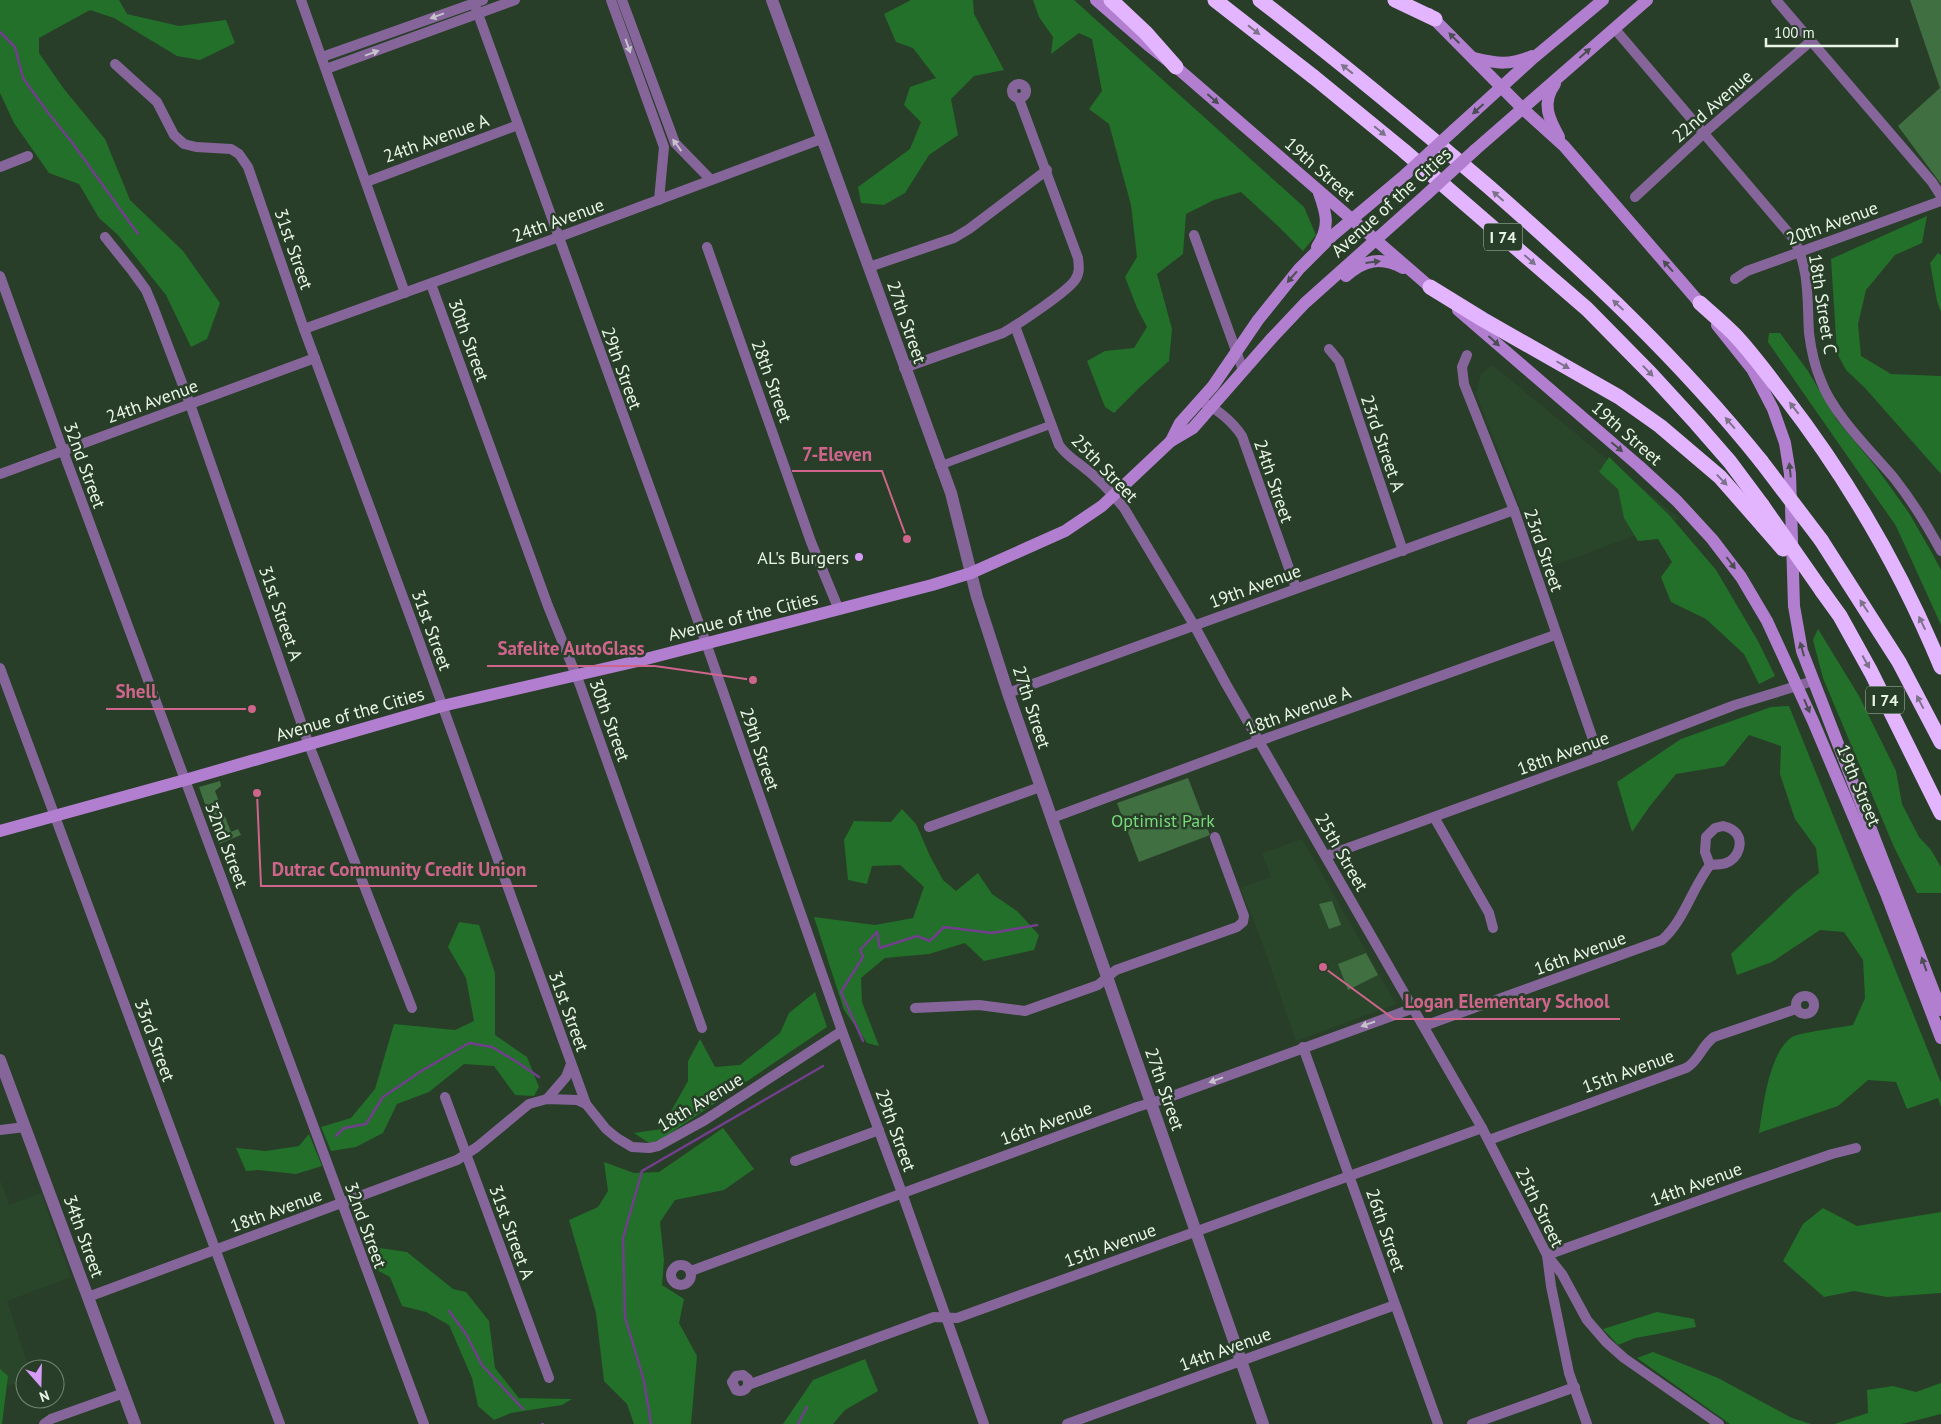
<svg xmlns="http://www.w3.org/2000/svg" width="1941" height="1424" font-family="'PT Sans',sans-serif">
<style>
.built{fill:#2a462a}
.green{fill:#406f41}
.forest{fill:#227029}
.lines{fill:none;stroke-linecap:round;stroke-linejoin:round}
.stream{stroke:#713f8c;stroke-width:2.5}
.pedestrian{stroke:#86669a;stroke-width:8}
.minor{stroke:#86669a;stroke-width:10}
.tertiary{stroke:#86669a;stroke-width:12}
.secondary{stroke:#b27fd0;stroke-width:12}
.motorway{stroke:#e3b4ff;stroke-width:15}
.secondary-bridge{stroke:#b27fd0;stroke-width:12}
.motorway-bridge{stroke:#e3b4ff;stroke-width:15}
.oneway{fill:#c6c3cc}
.oneway2{fill:#7c7389}
.oneway3{fill:#4a4e52}
.poi-dot{fill:#d79bf9;stroke:#283e28;stroke-width:2}
.labels{text-anchor:middle;dominant-baseline:central;stroke-width:5;stroke-linejoin:round;paint-order:stroke}
.shield{fill:#283e28;stroke:#aebeae;stroke-width:1}
.shield-label{font-size:16px;font-weight:bold;fill:#e8f5e7}
.street-label{font-size:18px;fill:#e8f5e7;stroke:#283e28}
.poi-label{font-size:18px;fill:#e8f5e7;stroke:#283e28;text-anchor:end}
.park-label{font-size:18px;fill:#78d97b;stroke:#283e28}
.leader{fill:none;stroke:#cf658c;stroke-width:2}
.callout-dot{fill:#cf658c;stroke:#283e28;stroke-width:2}
.callout-label{font-size:19px;text-anchor:middle;font-weight:bold;fill:#cf658c;stroke:#283e28;stroke-width:5;stroke-linejoin:round;paint-order:stroke}
</style>
<rect width="100%" height="100%" fill="#283e28"/>
<g class="built">
<polygon points="1492,365 1680,519 1544,569 1476,393 1481,374"/>
<polygon points="1302,839 1396,1004 1296,1041 1258,931 1240,888 1271,877 1262,853"/>
<polygon points="0,1180 9,1205 41,1193 71,1277 7,1301 29,1369 25,1369 25,1380 0,1389"/>
</g>
<g class="green">
<polygon points="1910,0 1941,0 1941,184 1898,126 1940,88"/>
<polygon points="1188,778 1210,835 1139,862 1117,803"/>
<polygon points="220,781 221,786 215,791 231,832 238,829 241,835 219,844 199,787"/>
<polygon points="1332,901 1341,925 1329,929 1319,904"/>
<polygon points="1366,953 1378,975 1348,990 1338,964"/>
</g>
<g class="forest">
<polygon points="0,0 119,0 127,14 179,26 226,20 235,43 200,60 177,56 114,18 90,10 39,38 39,53 64,89 105,139 130,200 183,251 220,303 207,339 191,347 166,295 118,235 99,218 79,184 49,173 14,123 0,93"/>
<polygon points="911,0 973,0 974,14 1004,70 974,76 951,99 958,135 929,155 905,193 884,205 861,203 858,187 910,149 921,122 904,105 910,87 936,78 913,48 896,42 884,14"/>
<polygon points="1033,0 1074,0 1304,207 1316,235 1303,251 1279,227 1241,192 1214,200 1186,214 1183,254 1157,274 1172,329 1169,361 1140,387 1114,413 1105,407 1087,361 1105,351 1134,348 1147,327 1137,308 1125,277 1137,257 1131,205 1109,124 1089,109 1102,91 1092,39 1079,33 1051,54 1053,37 1039,17"/>
<polygon points="1927,216 1922,243 1895,255 1866,290 1858,324 1861,356 1891,374 1941,376 1941,474 1865,388 1846,370 1837,353 1831,259"/>
<polygon points="1938,253 1941,255 1941,312 1937,301 1930,263"/>
<polygon points="1769,333 1780,333 1808,371 1837,420 1876,467 1909,513 1932,553 1941,570 1941,625 1896,526 1768,342"/>
<polygon points="1609,457 1670,516 1716,570 1758,641 1775,676 1759,684 1744,654 1706,619 1671,602 1661,577 1672,562 1658,539 1638,541 1624,518 1618,489 1599,472"/>
<polygon points="1818,629 1859,696 1896,771 1902,804 1919,837 1931,850 1941,867 1941,893 1917,893 1894,847 1823,678 1813,640"/>
<path d="M1789,706L1935,1068L1941,1083V1107L1938,1098L1907,1109L1896,1082L1868,1080L1838,1106L1759,1133C1763,1107 1769,1052 1792,1037C1798,1033 1843,1027 1853,1025L1865,998L1863,960L1844,932L1820,930L1772,962L1737,975L1731,954L1795,892L1819,873L1816,848L1795,819L1780,774L1781,746L1749,735L1724,766L1676,774L1650,806L1632,832L1617,782L1681,739L1771,707Z"/>
<polygon points="902,809 916,824 930,856 943,880 956,891 978,873 992,894 1017,911 1039,935 1034,950 984,961 965,943 929,954 885,958 861,978 862,1002 879,1046 867,1043 844,1010 814,917 875,925 913,918 924,887 900,865 872,866 867,884 848,880 844,840 854,821 891,822"/>
<polygon points="459,922 479,925 495,973 495,1035 527,1057 539,1087 534,1096 515,1095 494,1066 464,1064 429,1092 397,1104 383,1133 356,1147 331,1151 321,1127 351,1118 375,1089 394,1024 455,1030 474,1021 466,978 448,947"/>
<polygon points="815,992 827,1027 662,1139 649,1143 634,1133 661,1129 688,1081 688,1061 700,1039 715,1067 740,1065 780,1033 789,1013"/>
<polygon points="723,1128 754,1169 724,1190 675,1200 660,1222 664,1260 662,1285 684,1299 679,1323 697,1356 691,1424 634,1424 627,1404 604,1381 596,1313 569,1220 598,1207 608,1191 604,1162 634,1173 659,1172"/>
<polygon points="309,1134 322,1166 296,1174 258,1170 246,1171 236,1148 266,1151 299,1146"/>
<polygon points="1823,1208 1857,1226 1941,1212 1941,1293 1887,1297 1854,1291 1824,1297 1783,1261 1803,1224"/>
<polygon points="373,1247 407,1252 453,1289 466,1292 489,1321 495,1368 519,1398 572,1399 562,1405 511,1413 494,1420 478,1406 472,1378 449,1325 426,1312 402,1306 390,1277 375,1269"/>
<polygon points="1657,1312 1694,1319 1696,1327 1635,1338 1618,1345 1603,1329"/>
<polygon points="1653,1352 1718,1378 1792,1418 1811,1424 1730,1424 1637,1358"/>
<polygon points="865,1359 878,1391 845,1410 833,1424 783,1424 813,1380"/>
<polygon points="0,1369 8,1376 2,1424 0,1424"/>
<polygon points="1941,1383 1941,1414 1902,1424 1834,1424 1868,1413 1867,1390 1893,1386 1916,1392"/>
</g>
<g class="lines">
<g class="stream">
<polyline points="0,32 15,47 23,78 49,114 71,141 138,234"/>
<polyline points="863,1041 841,992 863,957 860,950 877,932 880,948 917,936 930,941 944,927 992,933 1037,925"/>
<polyline points="336,1136 344,1128 366,1124 383,1097 423,1070 469,1043 492,1047 517,1062 539,1077"/>
<polyline points="449,1311 466,1334 482,1365 523,1409"/>
<polyline points="542,1424 543,1424"/>
<polyline points="651,1424 644,1381 625,1317 623,1238 642,1171 823,1066"/>
<polyline points="798,1424 807,1407"/>
</g>
<polyline class="pedestrian" points="939,466 1050,425"/>
<g class="minor">
<polyline points="301,0 405,293"/>
<polyline points="473,0 706,643 842,1031 902,1193 984,1424"/>
<polyline points="611,0 664,147 659,200"/>
<polyline points="622,0 675,143 711,180"/>
<polyline points="1776,0 1932,182 1941,196"/>
<path d="M1614,28L1793,238C1810,268 1807,300 1809,333C1811,349 1815,367 1821,381C1833,414 1871,451 1894,478C1912,501 1927,525 1941,551"/>
<polyline points="322,57 483,0"/>
<polyline points="115,64 157,102 174,135 184,144 196,147 231,149 239,154 248,167 304,329 418,638 586,1104"/>
<polyline points="326,69 515,0"/>
<circle cx="1019" cy="91" r="7"/>
<polyline points="0,167 28,156"/>
<polyline points="366,182 518,125"/>
<polyline points="1635,197 1704,133 1811,41"/>
<polyline points="1194,235 1243,370"/>
<polyline points="105,237 133,272 146,290 154,309 190,404 309,745 412,1008"/>
<polyline points="707,247 811,542 839,610"/>
<polyline points="869,267 954,238 969,229 1047,170"/>
<polyline points="0,276 63,451 424,1424"/>
<polyline points="1735,279 1747,271 1941,201"/>
<polyline points="431,284 548,606 580,685 702,1028"/>
<path d="M1015,326L1059,445C1066,455 1073,459 1082,466C1098,478 1112,493 1124,508L1194,625L1226,684L1482,1128L1547,1255L1551,1286L1569,1373L1587,1424"/>
<polyline points="304,329 559,237 821,139"/>
<polyline points="1329,349 1339,361 1403,551"/>
<polyline points="1467,355 1462,367 1464,384 1514,510 1599,757"/>
<path d="M904,368L1003,333C1017,325 1067,292 1075,280C1080,273 1079,266 1078,258L1019,99"/>
<path d="M1200,401C1217,409 1232,421 1242,436L1296,588"/>
<polyline points="0,474 315,358"/>
<polyline points="0,668 280,1424"/>
<polyline points="1008,693 1514,510"/>
<polyline points="1434,817 1489,913 1493,928"/>
<polyline points="1052,818 1259,741 1555,635"/>
<path d="M1723,826C1727,827 1731,828 1734,831C1745,840 1739,858 1726,863C1722,865 1715,864 1710,865L1705,852L1706,837L1715,828Z"/>
<polyline points="929,827 1040,787"/>
<polyline points="1326,856 1599,757 1735,705 1813,681"/>
<circle cx="1805" cy="1005" r="9"/>
<polyline points="915,1008 979,1005 1025,1011 1098,985 1116,970 1237,927 1243,922 1244,916 1215,837"/>
<path d="M1424,1026L1662,940C1684,921 1692,888 1710,865"/>
<polyline points="1303,1047 1438,1424"/>
<polyline points="445,1097 549,1378"/>
<polyline points="547,1099 566,1077 571,1064"/>
<polyline points="0,1130 25,1127"/>
<path d="M1489,1140L1686,1068C1699,1061 1702,1045 1714,1037L1796,1009"/>
<polyline points="795,1161 879,1130"/>
<circle cx="681" cy="1275" r="10"/>
<polyline points="691,1271 1137,1107 1164,1099 1414,1008"/>
<polyline points="88,1297 457,1160 477,1147 529,1104 547,1099 577,1100 586,1104 606,1129 617,1138 632,1147 649,1148 658,1146 705,1120 842,1031"/>
<path d="M748,1385V1379L743,1375L736,1376L732,1382L736,1390C741,1392 746,1391 748,1385L934,1317L957,1318L1482,1128"/>
<polyline points="44,1424 51,1419 124,1393"/>
<polyline points="1067,1424 1395,1305"/>
<polyline points="1472,1424 1575,1387"/>
<polyline points="1719,1424 1624,1358 1606,1342 1587,1320 1562,1274 1547,1255 1745,1184 1832,1154 1856,1148"/>
</g>
<g class="tertiary">
<polyline points="772,0 951,493 977,597 1008,693 1263,1424"/>
<polyline points="0,1060 135,1424"/>
</g>
<g class="secondary">
<polyline points="1096,0 1148,45 1176,67 1437,293"/>
<polyline points="1429,14 1523,109 1564,146 1705,309"/>
<path d="M1474,58C1498,64 1510,65 1532,56"/>
<path d="M1555,84C1541,103 1549,119 1559,137"/>
<polyline points="1454,130 1531,60 1603,0"/>
<polyline points="1475,150 1647,0"/>
<path d="M1317,247C1330,227 1327,215 1319,193"/>
<path d="M1346,276C1364,260 1381,256 1403,268"/>
<polyline points="1458,310 1639,466 1677,501 1712,539 1741,577 1767,621 1813,721 1887,896 1941,1038"/>
<polyline points="1717,325 1752,369 1759,382 1773,409 1785,443 1790,474 1794,606 1802,651 1941,1010"/>
<polyline points="1171,441 1180,423 1213,386 1258,320 1299,269 1332,236 1406,174"/>
<polyline points="0,831 185,780 442,706 642,660 932,585 971,573 1065,531 1102,506 1171,441 1193,428 1272,338 1305,303 1427,194"/>
</g>
<g class="motorway">
<polyline points="1111,0 1146,33 1176,67"/>
<polyline points="1215,0 1315,78 1403,150 1587,309 1651,374 1696,423 1730,462 1762,505"/>
<path d="M1260,0C1338,60 1414,123 1489,187C1586,272 1680,360 1761,461"/>
<polyline points="1395,0 1435,19"/>
<polyline points="1430,287 1482,319 1619,397 1660,426 1720,477 1763,526"/>
<path d="M1700,303C1711,313 1723,323 1734,334C1752,353 1768,375 1784,396C1848,479 1901,570 1941,667"/>
<polyline points="1821,540 1899,662 1941,742"/>
<polyline points="1822,591 1840,616 1871,672 1941,813"/>
</g>
<g class="secondary-bridge">
<polyline points="1406,174 1454,130"/>
<polyline points="1427,194 1475,150"/>
</g>
<g class="motorway-bridge">
<polyline points="1761,461 1821,540"/>
<polyline points="1762,505 1822,591"/>
<polyline points="1763,526 1783,549"/>
</g>
</g>
<defs><path id="oneway-solid" d="M-6-.8H1V-3.2L6.5 0L1 3.2V.8H-6Z" transform="scale(1.25)"/></defs>
<g class="oneway">
<use href="#oneway-solid" transform="translate(437 16) rotate(160)"/>
<use href="#oneway-solid" transform="translate(628 46) rotate(70)"/>
<use href="#oneway-solid" transform="translate(372 53) rotate(-20)"/>
<use href="#oneway-solid" transform="translate(677 145) rotate(-126)"/>
<use href="#oneway-solid" transform="translate(1368 1024) rotate(161)"/>
<use href="#oneway-solid" transform="translate(1216 1080) rotate(160)"/>
</g>
<g class="oneway2">
<use href="#oneway-solid" transform="translate(1254 30) rotate(38)"/>
<use href="#oneway-solid" transform="translate(1347 69) rotate(-142)"/>
<use href="#oneway-solid" transform="translate(1380 131) rotate(39)"/>
<use href="#oneway-solid" transform="translate(1498 196) rotate(-139)"/>
<use href="#oneway-solid" transform="translate(1530 260) rotate(41)"/>
<use href="#oneway-solid" transform="translate(1618 305) rotate(-137)"/>
<use href="#oneway-solid" transform="translate(1563 365) rotate(30)"/>
<use href="#oneway-solid" transform="translate(1648 371) rotate(46)"/>
<use href="#oneway-solid" transform="translate(1794 408) rotate(-128)"/>
<use href="#oneway-solid" transform="translate(1730 423) rotate(-131)"/>
<use href="#oneway-solid" transform="translate(1722 480) rotate(46)"/>
<use href="#oneway-solid" transform="translate(1864 606) rotate(-123)"/>
<use href="#oneway-solid" transform="translate(1922 623) rotate(-116)"/>
<use href="#oneway-solid" transform="translate(1866 662) rotate(61)"/>
<use href="#oneway-solid" transform="translate(1920 702) rotate(-118)"/>
</g>
<g class="oneway3">
<use href="#oneway-solid" transform="translate(1454 38) rotate(-135)"/>
<use href="#oneway-solid" transform="translate(1585 53) rotate(-41)"/>
<use href="#oneway-solid" transform="translate(1213 99) rotate(41)"/>
<use href="#oneway-solid" transform="translate(1478 109) rotate(138)"/>
<use href="#oneway-solid" transform="translate(1373 262) rotate(-7)"/>
<use href="#oneway-solid" transform="translate(1668 266) rotate(-132)"/>
<use href="#oneway-solid" transform="translate(1292 277) rotate(131)"/>
<use href="#oneway-solid" transform="translate(1494 341) rotate(42)"/>
<use href="#oneway-solid" transform="translate(1617 447) rotate(40)"/>
<use href="#oneway-solid" transform="translate(1790 470) rotate(-96)"/>
<use href="#oneway-solid" transform="translate(1731 563) rotate(53)"/>
<use href="#oneway-solid" transform="translate(1802 649) rotate(-106)"/>
<use href="#oneway-solid" transform="translate(1807 706) rotate(67)"/>
<use href="#oneway-solid" transform="translate(1924 964) rotate(-110)"/>
</g>
<circle class="poi-dot" cx="859" cy="557" r="5"/>
<g class="labels">
<g class="shield">
<rect x="1484" y="223.5" width="38" height="27" rx="4"/>
<rect x="1866" y="686.5" width="38" height="27" rx="4"/>
</g>
<g class="shield-label">
<text x="1503" y="237">I 74</text>
<text x="1885" y="700">I 74</text>
</g>
<g class="street-label">
<text transform="translate(1712 106) rotate(-41)">22nd Avenue</text>
<text transform="translate(436 138) rotate(-20)">24th Avenue A</text>
<text transform="translate(1320 169) rotate(41)">19th Street</text>
<text transform="translate(1391 202) rotate(-42)">Avenue of the Cities</text>
<text transform="translate(558 220) rotate(-20)">24th Avenue</text>
<text transform="translate(1832 223) rotate(-20)">20th Avenue</text>
<text transform="translate(294 249) rotate(71)">31st Street</text>
<text transform="translate(1823 304) rotate(81)">18th Street C</text>
<text transform="translate(907 322) rotate(71)">27th Street</text>
<text transform="translate(469 340) rotate(70)">30th Street</text>
<text transform="translate(622 368) rotate(70)">29th Street</text>
<text transform="translate(772 381) rotate(70)">28th Street</text>
<text transform="translate(152 401) rotate(-20)">24th Avenue</text>
<text transform="translate(1627 433) rotate(41)">19th Street</text>
<text transform="translate(1383 443) rotate(71)">23rd Street A</text>
<text transform="translate(85 465) rotate(70)">32nd Street</text>
<text transform="translate(1105 468) rotate(46)">25th Street</text>
<text transform="translate(1274 481) rotate(71)">24th Street</text>
<text transform="translate(1544 550) rotate(71)">23rd Street</text>
<text transform="translate(1255 586) rotate(-20)">19th Avenue</text>
<text transform="translate(281 613) rotate(71)">31st Street A</text>
<text transform="translate(743 616) rotate(-14)">Avenue of the Cities</text>
<text transform="translate(432 630) rotate(70)">31st Street</text>
<text transform="translate(1032 707) rotate(72)">27th Street</text>
<text transform="translate(1298 710) rotate(-20)">18th Avenue A</text>
<text transform="translate(350 714) rotate(-16)">Avenue of the Cities</text>
<text transform="translate(610 720) rotate(70)">30th Street</text>
<text transform="translate(760 749) rotate(71)">29th Street</text>
<text transform="translate(1563 753) rotate(-20)">18th Avenue</text>
<text transform="translate(1859 785) rotate(67)">19th Street</text>
<text transform="translate(227 845) rotate(69)">32nd Street</text>
<text transform="translate(1342 852) rotate(60)">25th Street</text>
<text transform="translate(1580 953) rotate(-20)">16th Avenue</text>
<text transform="translate(569 1011) rotate(70)">31st Street</text>
<text transform="translate(155 1040) rotate(70)">33rd Street</text>
<text transform="translate(1628 1071) rotate(-20)">15th Avenue</text>
<text transform="translate(1165 1089) rotate(71)">27th Street</text>
<text transform="translate(700 1102) rotate(-31)">18th Avenue</text>
<text transform="translate(1046 1123) rotate(-20)">16th Avenue</text>
<text transform="translate(896 1130) rotate(70)">29th Street</text>
<text transform="translate(1696 1184) rotate(-20)">14th Avenue</text>
<text transform="translate(1540 1207) rotate(64)">25th Street</text>
<text transform="translate(276 1210) rotate(-20)">18th Avenue</text>
<text transform="translate(366 1225) rotate(70)">32nd Street</text>
<text transform="translate(1386 1230) rotate(71)">26th Street</text>
<text transform="translate(512 1232) rotate(70)">31st Street A</text>
<text transform="translate(84 1236) rotate(70)">34th Street</text>
<text transform="translate(1110 1245) rotate(-20)">15th Avenue</text>
<text transform="translate(1225 1349) rotate(-20)">14th Avenue</text>
</g>
<g class="poi-label">
<text x="849" y="557">AL's Burgers</text>
</g>
<g class="park-label">
<text x="1163" y="820">Optimist Park</text>
</g>
</g>
<path class="leader" d="M907 539L882 471H792M753 680L655 666H487M252 709L167 709H106M257 793L261 886H537M1323 967L1394 1019H1620"/>
<g class="callout-dot">
<circle cx="907" cy="539" r="5"/>
<circle cx="753" cy="680" r="5"/>
<circle cx="252" cy="709" r="5"/>
<circle cx="257" cy="793" r="5"/>
<circle cx="1323" cy="967" r="5"/>
</g>
<g class="callout-label">
<text x="837" y="461">7-Eleven</text>
<text x="571" y="655">Safelite AutoGlass</text>
<text x="136" y="698">Shell</text>
<text x="399" y="876">Dutrac Community Credit Union</text>
<text x="1507" y="1008">Logan Elementary School</text>
</g>
<g transform="translate(40 1384) rotate(160)"><circle r="24" fill="#283e28" stroke="#758774"/>
<path d="M0-4L9 19L0 12L-9 19Z" fill="#d79bf9"/>
<text y="-8" font-size="14" font-weight="bold" text-anchor="middle" fill="#e8f5e7">N</text>
</g>
<path d="M1766 38v8h131v-8" fill="none" stroke="#e8f5e7" stroke-width="2.5"/>
<text x="1774" y="38" font-size="15" fill="#e8f5e7" stroke="#283e28" stroke-width="4" paint-order="stroke">100 m</text>
</svg>
